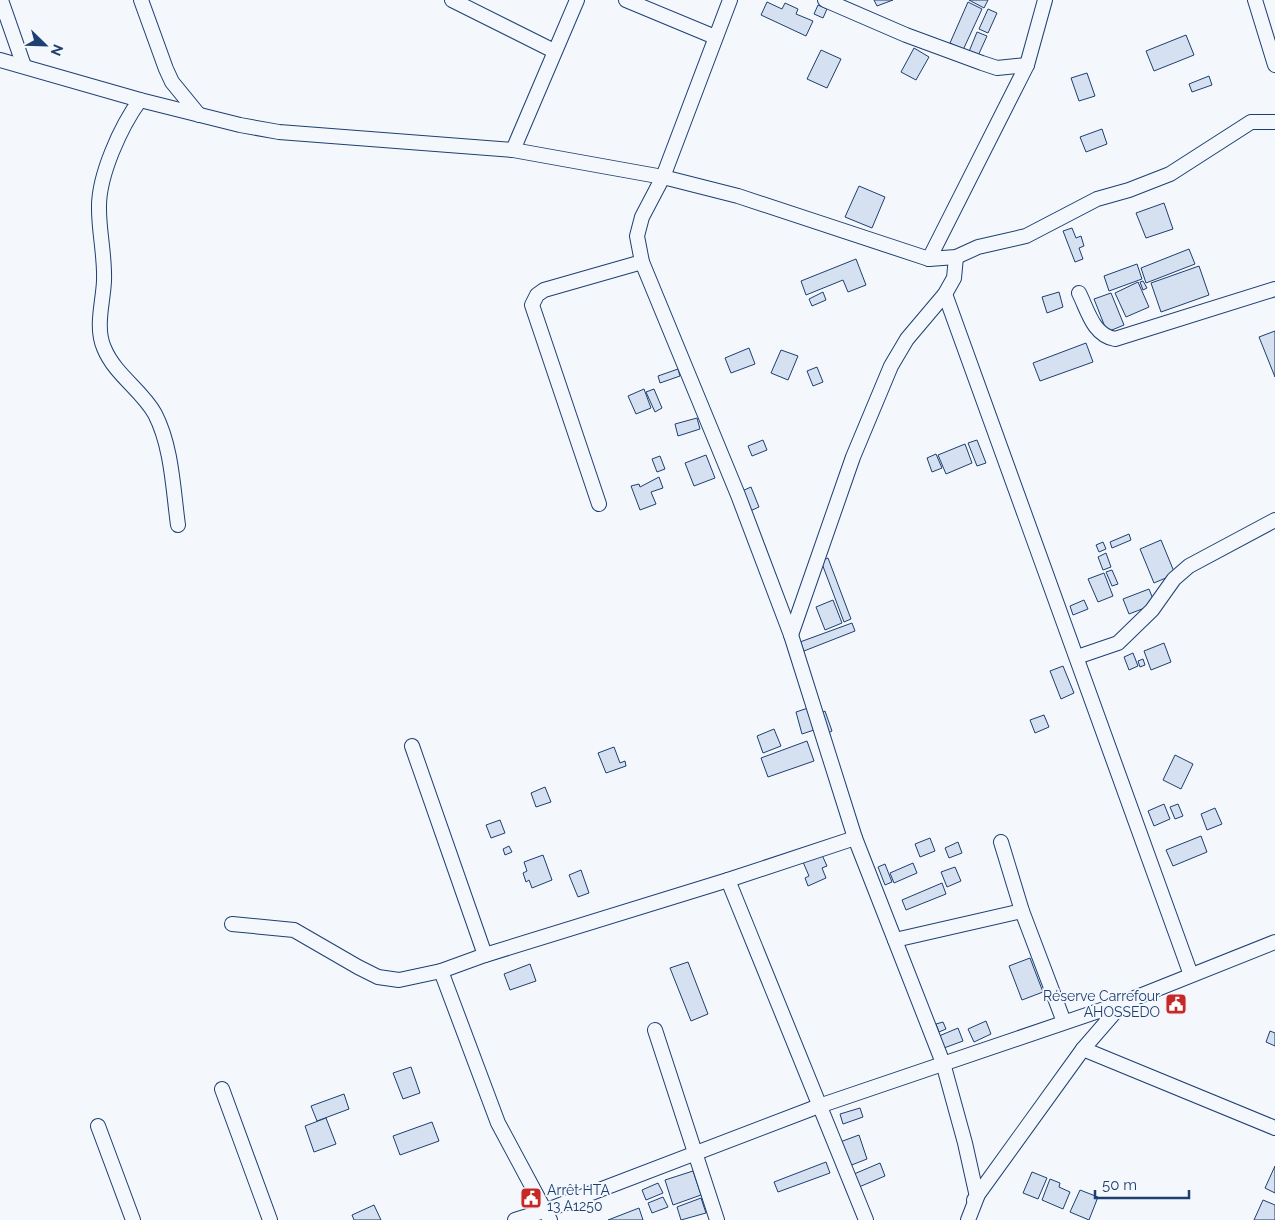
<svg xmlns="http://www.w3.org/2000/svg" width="1275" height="1220" font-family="Raleway,sans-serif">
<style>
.building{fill:#d5e0f0;stroke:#1d3f73}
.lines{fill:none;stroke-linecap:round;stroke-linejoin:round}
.minor-casing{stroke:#1d3f73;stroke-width:16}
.minor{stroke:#f4f7fb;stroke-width:14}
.labels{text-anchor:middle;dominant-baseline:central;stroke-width:4;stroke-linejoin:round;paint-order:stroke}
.poi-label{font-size:14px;fill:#1d3f73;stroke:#f4f7fb;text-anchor:end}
</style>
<rect width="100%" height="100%" fill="#f4f7fb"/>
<g class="building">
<polygon points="874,0 893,0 877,6"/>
<polygon points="969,0 988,0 984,8"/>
<polygon points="767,2 782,9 785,3 798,9 796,14 813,21 806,36 761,15"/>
<polygon points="968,2 982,9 963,50 950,43"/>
<polygon points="818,5 827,9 823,18 814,14"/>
<polygon points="988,9 997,13 988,33 979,29"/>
<polygon points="977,32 987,36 977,58 968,54"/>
<polygon points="1186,35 1194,55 1154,71 1146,51"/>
<polygon points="914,48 929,57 916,80 901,72"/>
<polygon points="821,50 841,59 827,88 807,79"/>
<polygon points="1087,73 1095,96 1079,101 1071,78"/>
<polygon points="1209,76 1212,85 1192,92 1189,84"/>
<polygon points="1102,129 1107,144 1086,152 1080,137"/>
<polygon points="859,186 885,197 872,228 845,217"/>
<polygon points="1164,203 1173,229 1146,238 1136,213"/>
<polygon points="1072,228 1076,238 1081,236 1084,246 1079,248 1083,259 1075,262 1063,231"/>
<polygon points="1189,249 1195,264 1146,283 1141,268"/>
<polygon points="856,259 866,285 848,292 843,280 806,295 801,281"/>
<polygon points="1137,264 1142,279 1109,291 1104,276"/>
<polygon points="1199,266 1209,295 1161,312 1151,283"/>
<polygon points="1143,281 1147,288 1143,290 1140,282"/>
<polygon points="1138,282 1149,307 1126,317 1115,293"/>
<polygon points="823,292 826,300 812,306 809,299"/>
<polygon points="1059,292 1063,307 1047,313 1042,297"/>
<polygon points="1111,293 1124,325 1107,332 1094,299"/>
<polygon points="1275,331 1275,377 1259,337"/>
<polygon points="1086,343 1093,362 1040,381 1033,363"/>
<polygon points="749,348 755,364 731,373 725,358"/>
<polygon points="781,350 798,356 788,380 771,373"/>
<polygon points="817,367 823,382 813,386 807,371"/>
<polygon points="678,369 680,376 660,383 658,376"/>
<polygon points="644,389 651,408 636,414 628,396"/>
<polygon points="654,389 662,408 655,412 646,392"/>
<polygon points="697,418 700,429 678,436 675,424"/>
<polygon points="763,440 767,450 752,456 748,446"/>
<polygon points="977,440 986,463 977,466 968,443"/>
<polygon points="965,444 972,463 946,474 938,455"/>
<polygon points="936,454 942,468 932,472 927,458"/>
<polygon points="706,455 715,478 694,486 685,463"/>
<polygon points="660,456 665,469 657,472 652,459"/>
<polygon points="659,477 663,488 651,492 656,504 640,510 631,486 639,484 640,487"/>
<polygon points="751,487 759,507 750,511 742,491"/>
<polygon points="1129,534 1131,540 1112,548 1110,542"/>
<polygon points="1161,540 1175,574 1154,583 1140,549"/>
<polygon points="1103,542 1106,549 1099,552 1096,545"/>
<polygon points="1106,553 1111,567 1103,570 1098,557"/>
<polygon points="828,558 851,619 844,622 821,561"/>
<polygon points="1112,570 1118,584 1112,586 1106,572"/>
<polygon points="1104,573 1113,596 1098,602 1088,579"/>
<polygon points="1149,589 1155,604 1129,614 1123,599"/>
<polygon points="833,600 842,623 825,630 816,607"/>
<polygon points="1084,600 1088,609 1073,615 1070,606"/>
<polygon points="852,623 855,631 804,651 800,642"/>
<polygon points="1164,643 1171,662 1151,670 1144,651"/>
<polygon points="1133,653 1138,666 1129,670 1124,657"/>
<polygon points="1143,659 1145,665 1140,667 1138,661"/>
<polygon points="1063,666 1074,693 1061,699 1050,671"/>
<polygon points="808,708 814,730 802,734 796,712"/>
<polygon points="825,711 832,731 826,734 819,714"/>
<polygon points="1044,715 1049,727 1035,733 1030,720"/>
<polygon points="774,729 781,746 763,753 757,736"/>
<polygon points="807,741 814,761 768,777 761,758"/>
<polygon points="614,747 620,763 625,761 626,766 606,773 598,753"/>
<polygon points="1175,755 1193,764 1181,789 1163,780"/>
<polygon points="545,787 551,802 536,807 531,793"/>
<polygon points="1164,804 1170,819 1154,826 1148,811"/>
<polygon points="1178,804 1183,816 1175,819 1170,807"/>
<polygon points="1215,808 1222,824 1207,830 1201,814"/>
<polygon points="500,820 505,833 491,838 486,825"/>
<polygon points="1201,836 1207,852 1173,866 1166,850"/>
<polygon points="930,838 935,851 920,857 915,844"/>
<polygon points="958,842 962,853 949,858 945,848"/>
<polygon points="509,846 512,852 505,855 503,849"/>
<polygon points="543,855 552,880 532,888 529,880 526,882 523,873 527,871 524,862"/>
<polygon points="822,855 827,866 822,868 826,878 808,886 805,878 809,876 803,862"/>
<polygon points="913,863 917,873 894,883 890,873"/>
<polygon points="885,864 892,882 885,885 878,867"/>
<polygon points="955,867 961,881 947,887 941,872"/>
<polygon points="581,870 589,893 578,897 569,875"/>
<polygon points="942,883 946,894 906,910 902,900"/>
<polygon points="1030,958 1043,992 1022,1000 1009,966"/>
<polygon points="688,962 708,1014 691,1021 670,968"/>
<polygon points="530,964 536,981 510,990 504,974"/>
<polygon points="986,1021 991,1034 974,1042 968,1029"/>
<polygon points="943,1022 946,1029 939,1032 936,1024"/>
<polygon points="958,1028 963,1041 944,1048 939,1036"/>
<polygon points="1270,1031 1275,1033 1275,1046 1266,1042"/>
<polygon points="411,1067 420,1093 403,1099 393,1073"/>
<polygon points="344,1094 349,1109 317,1121 311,1106"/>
<polygon points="860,1108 863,1117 843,1124 840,1114"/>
<polygon points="326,1118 336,1144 314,1152 305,1126"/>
<polygon points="432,1122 439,1141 400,1155 393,1136"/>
<polygon points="859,1135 867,1159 849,1166 840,1142"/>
<polygon points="826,1162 830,1173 778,1192 774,1182"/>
<polygon points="880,1163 885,1176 859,1187 854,1174"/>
<polygon points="1275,1166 1275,1193 1265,1188"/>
<polygon points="693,1171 701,1195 673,1205 665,1180"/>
<polygon points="1032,1172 1047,1178 1038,1199 1023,1193"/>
<polygon points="1050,1179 1060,1183 1059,1187 1070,1192 1063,1209 1042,1200"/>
<polygon points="658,1183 663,1193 646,1200 642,1190"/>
<polygon points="1080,1190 1098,1197 1089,1220 1070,1212"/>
<polygon points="663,1197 668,1207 652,1213 648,1203"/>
<polygon points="701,1198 706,1213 681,1220 677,1207"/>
<polygon points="1263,1200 1275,1205 1275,1220 1254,1220"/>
<polygon points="374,1205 381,1220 354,1220 352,1215"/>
<polygon points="639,1208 643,1220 608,1220"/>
</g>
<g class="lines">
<g class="minor-casing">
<g id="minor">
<polyline points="1,0 24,66"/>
<polyline points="141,0 166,69 172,82 199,115"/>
<polyline points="452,0 554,51"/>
<polyline points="626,0 715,37"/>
<polyline points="730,0 663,177 642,217 637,236 642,262 738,495 791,635 855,838 943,1063 965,1143 977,1197 968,1220"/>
<polyline points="825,0 906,35 982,63 997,68 1027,65"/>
<polyline points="1255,0 1275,65"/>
<polyline points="0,60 140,100 240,125 279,132 513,150 663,177 738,196 929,259 956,257 978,247 1026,236 1097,199 1129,190 1170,174 1251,122 1275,122"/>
<path d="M140,100C121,126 98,176 99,209C99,233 105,256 104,281C103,303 95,327 104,348C115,375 142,390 155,414C172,447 173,489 178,525"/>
<polyline points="513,150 577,0"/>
<polyline points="929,259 1027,65 1045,0"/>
<path d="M1079,293C1088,311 1093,335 1115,339L1275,289"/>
<polyline points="945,294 1191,975"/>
<polyline points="599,504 532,305 537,295 544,290 642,262"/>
<polyline points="791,635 853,457 891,366 907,339 945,294 954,278 956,257"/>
<polyline points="1077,657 1118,643 1152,610 1174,579 1189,566 1275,520"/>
<polyline points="412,746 485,955"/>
<polyline points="1001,842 1022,911 1064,1022"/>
<polyline points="728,880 866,1220"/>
<polyline points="232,924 294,930 358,967 378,977 399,980 441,971 485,955 728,880 855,838"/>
<polyline points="895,940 1022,911"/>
<polyline points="441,971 498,1123 550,1220"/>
<polyline points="655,1030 717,1220"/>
<polyline points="1083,1049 1275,1128"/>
<polyline points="222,1089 270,1220"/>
<polyline points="98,1126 133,1220"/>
<polyline points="974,1200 1083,1049 1122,1004"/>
<polyline points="515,1220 547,1210 819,1106 1122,1003 1275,942"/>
</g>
</g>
<use href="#minor" class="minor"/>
</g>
<defs>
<g id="civic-square" transform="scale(1.125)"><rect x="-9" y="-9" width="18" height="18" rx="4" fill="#c62828" stroke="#f4f7fb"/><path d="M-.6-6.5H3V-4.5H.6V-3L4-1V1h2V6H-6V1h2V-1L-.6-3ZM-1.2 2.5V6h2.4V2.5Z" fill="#fff"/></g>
</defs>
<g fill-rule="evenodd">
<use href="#civic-square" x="1176" y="1004"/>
<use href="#civic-square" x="531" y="1198"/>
</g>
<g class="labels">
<g class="poi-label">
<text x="1160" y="996">Réserve Carrefour<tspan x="1160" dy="16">AHOSSEDO</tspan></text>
<text x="547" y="1190" text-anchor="start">Arrêt HTA<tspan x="547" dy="16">13 A1250</tspan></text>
</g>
</g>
<g transform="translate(45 45) rotate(113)" stroke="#f4f7fb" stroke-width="4" paint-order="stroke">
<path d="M0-4L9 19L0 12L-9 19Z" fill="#1d3f73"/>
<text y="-8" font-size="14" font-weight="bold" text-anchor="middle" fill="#1d3f73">N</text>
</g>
<path d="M1095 1190v8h94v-8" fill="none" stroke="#1d3f73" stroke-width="2.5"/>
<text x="1102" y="1190" font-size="15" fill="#1d3f73" stroke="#f4f7fb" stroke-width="4" paint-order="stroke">50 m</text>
</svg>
